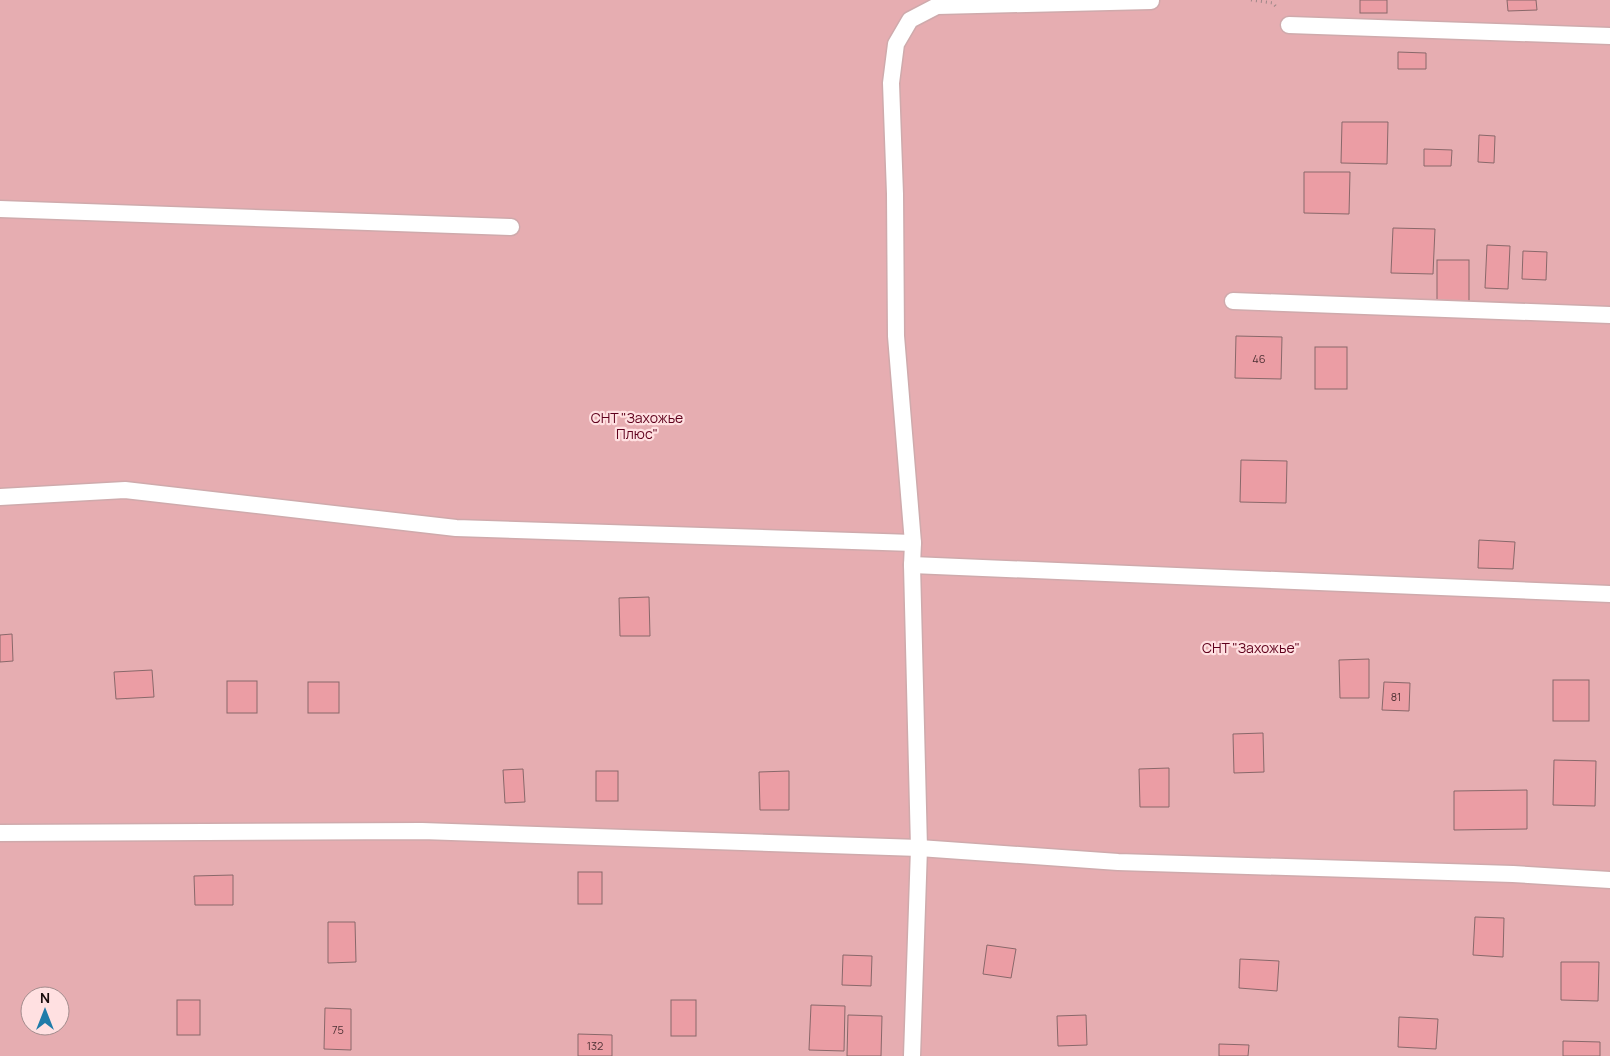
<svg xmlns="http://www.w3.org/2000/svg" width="1610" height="1056" font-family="Manrope,sans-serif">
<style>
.green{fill:#e6adb1;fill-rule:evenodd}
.building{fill:#eb9da4;stroke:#89686a}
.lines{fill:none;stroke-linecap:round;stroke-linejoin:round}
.service-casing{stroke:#cfaaac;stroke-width:19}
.path{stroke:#9e8788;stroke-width:3;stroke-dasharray:1 4;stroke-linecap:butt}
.service{stroke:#fff;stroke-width:16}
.labels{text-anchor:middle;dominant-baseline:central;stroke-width:4.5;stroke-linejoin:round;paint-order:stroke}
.number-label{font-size:11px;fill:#4e3134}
.park-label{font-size:14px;fill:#5f001c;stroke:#ffe0e1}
</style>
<rect width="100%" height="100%" fill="#ffe0e1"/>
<path class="green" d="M0,0H1610V1056H0ZM30,996H60V1026H30Z"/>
<g class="building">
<rect x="1360" y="0" width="27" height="13"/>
<polygon points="1507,0 1536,0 1537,10 1508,11"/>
<polygon points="1398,52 1426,53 1426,69 1398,69"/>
<polygon points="1342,122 1388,122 1387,164 1341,163"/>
<polygon points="1479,135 1495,136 1494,163 1478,162"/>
<polygon points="1424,149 1452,150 1451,166 1424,166"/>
<polygon points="1304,172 1350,172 1349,214 1304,213"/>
<polygon points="1393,228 1435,229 1433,274 1391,273"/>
<polygon points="1487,245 1510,246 1508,289 1485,288"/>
<polygon points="1523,251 1547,252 1546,280 1522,279"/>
<rect x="1437" y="260" width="32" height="42"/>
<polygon points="1236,336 1282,337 1281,379 1235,378"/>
<rect x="1315" y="347" width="32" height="42"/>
<polygon points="1241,460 1287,461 1286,503 1240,502"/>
<polygon points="1479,540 1515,542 1513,569 1478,568"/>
<polygon points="649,597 650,636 620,636 619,598"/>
<polygon points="12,634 13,661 0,662 0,635"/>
<polygon points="1369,659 1369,698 1340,698 1339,660"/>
<polygon points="152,670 154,697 116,699 114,672"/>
<rect x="1553" y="680" width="36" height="41"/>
<rect x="227" y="681" width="30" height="32"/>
<rect x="308" y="682" width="31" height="31"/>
<polygon points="1384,682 1410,683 1409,711 1382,710"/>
<polygon points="1263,733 1264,772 1234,773 1233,734"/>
<polygon points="1554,760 1596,761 1595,806 1553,805"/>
<polygon points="1169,768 1169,807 1140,807 1139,769"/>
<polygon points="523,769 525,802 505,803 503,770"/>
<rect x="596" y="771" width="22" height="30"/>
<polygon points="789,771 789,810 760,810 759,772"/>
<polygon points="1527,790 1527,829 1454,830 1454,791"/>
<rect x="578" y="872" width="24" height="32"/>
<polygon points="233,875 233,905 195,905 194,876"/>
<polygon points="1475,917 1504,918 1503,957 1473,955"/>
<polygon points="328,922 355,922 356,962 328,963"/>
<polygon points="987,945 1016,949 1011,978 983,974"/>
<polygon points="843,955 872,956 871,986 842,985"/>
<polygon points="1240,959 1279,961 1277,991 1239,988"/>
<polygon points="1561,962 1599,962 1598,1001 1561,1000"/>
<rect x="177" y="1000" width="23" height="35"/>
<rect x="671" y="1000" width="25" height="36"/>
<polygon points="811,1005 845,1006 844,1051 809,1050"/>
<polygon points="325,1008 351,1009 351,1050 324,1049"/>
<polygon points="848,1015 882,1016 881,1056 847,1056"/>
<polygon points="1086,1015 1087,1045 1058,1046 1057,1016"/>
<polygon points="1399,1017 1438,1019 1436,1049 1398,1047"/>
<polygon points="578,1034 612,1035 612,1056 578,1056"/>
<polygon points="1563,1041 1600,1042 1600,1056 1563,1056"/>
<polygon points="1219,1044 1249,1045 1248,1056 1219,1056"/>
</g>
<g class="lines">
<g class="service-casing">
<g id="service">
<polyline points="1289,25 1610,36"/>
<polyline points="0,209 511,227"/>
<polyline points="1233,301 1610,315"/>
<polyline points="0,497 125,490 456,528 913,543"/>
<polyline points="912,565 1610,594"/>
<polyline points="0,833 422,831 919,848 1118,862 1513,874 1610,880"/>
<polyline points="912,1056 919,848 912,565 913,543 896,336 895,194 891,83 896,44 910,20 937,6 1151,1"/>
</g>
</g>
<polyline class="path" points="1251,0 1273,3 1277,8"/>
<use href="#service" class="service"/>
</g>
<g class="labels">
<g class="number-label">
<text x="1259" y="358">46</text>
<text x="1396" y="696">81</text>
<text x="338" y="1029">75</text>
<text x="595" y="1045">132</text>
</g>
<g class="park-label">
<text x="637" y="417">СНТ "Захожье<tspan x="637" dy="16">Плюс"</tspan></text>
<text x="1251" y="647">СНТ "Захожье"</text>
</g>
</g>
<g transform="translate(45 1011)"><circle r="24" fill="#ffe0e1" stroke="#a38c8d"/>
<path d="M0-4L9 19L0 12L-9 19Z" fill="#207ba9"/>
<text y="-8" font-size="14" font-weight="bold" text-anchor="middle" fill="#1a0d0e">N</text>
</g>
</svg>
